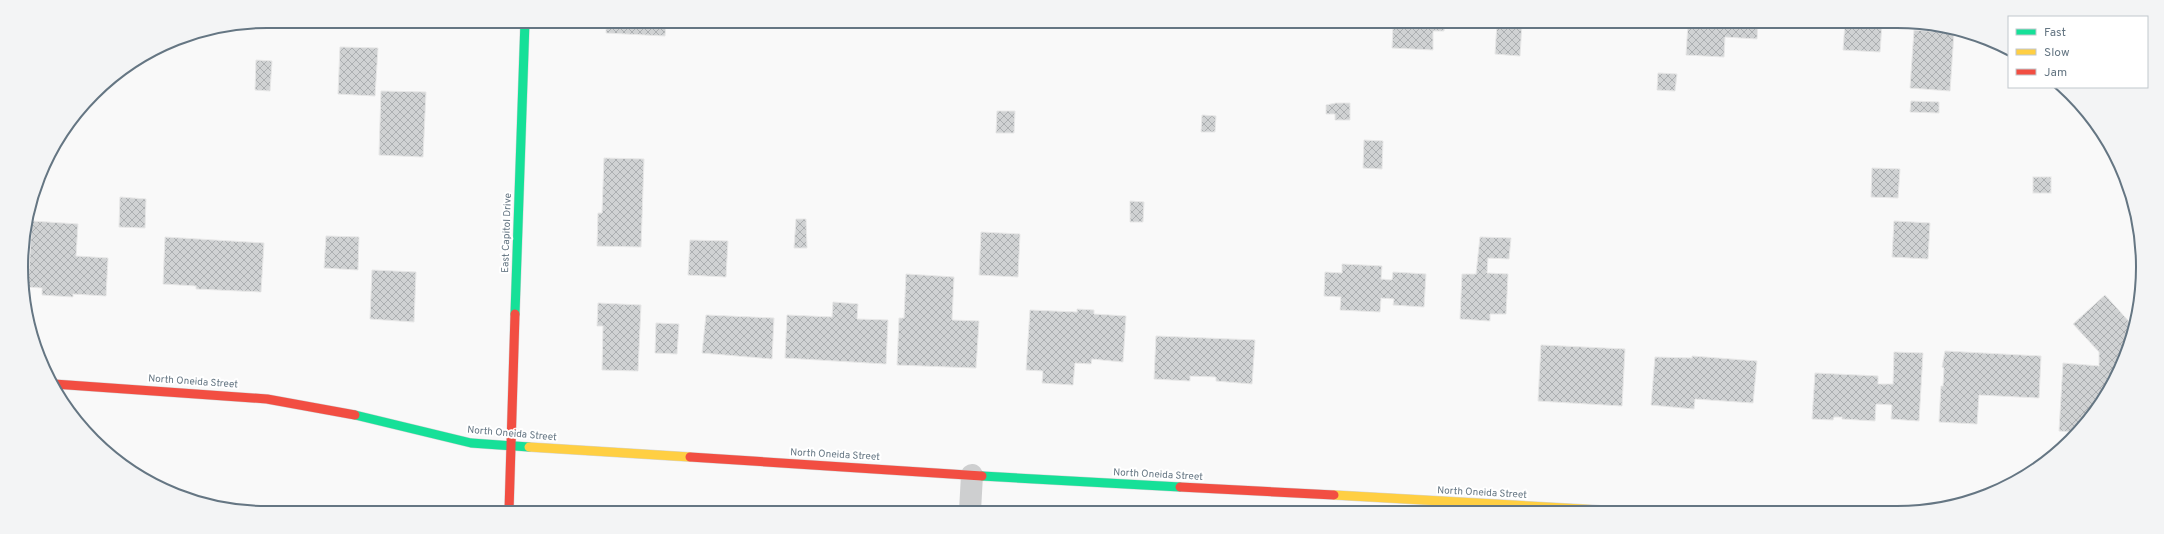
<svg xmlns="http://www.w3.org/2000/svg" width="2164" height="534" font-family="Overpass,sans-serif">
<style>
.building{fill:url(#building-cross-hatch);stroke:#e8e8e8}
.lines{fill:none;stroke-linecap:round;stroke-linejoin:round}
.fast-casing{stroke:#d5d6d7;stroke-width:10}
.slow-casing{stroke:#d5d6d7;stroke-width:10}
.jam-casing{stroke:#d5d6d7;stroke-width:10}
.street{stroke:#cecfd0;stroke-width:22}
.fast{stroke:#16e098;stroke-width:9}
.slow{stroke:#ffcf43;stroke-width:9}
.jam{stroke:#f24e42;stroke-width:9}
.labels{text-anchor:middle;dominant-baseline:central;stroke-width:4;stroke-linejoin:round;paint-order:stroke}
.street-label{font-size:10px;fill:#657683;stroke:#fff}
.rim{fill:none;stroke:#657683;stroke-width:2}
</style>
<defs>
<pattern id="building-cross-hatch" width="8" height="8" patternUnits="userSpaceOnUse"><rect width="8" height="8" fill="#d0d2d3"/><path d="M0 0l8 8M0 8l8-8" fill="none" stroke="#acafb1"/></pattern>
</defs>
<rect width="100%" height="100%" fill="#f9f9f9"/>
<g class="building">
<polygon points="606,21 666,22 665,36 606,33"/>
<polygon points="1385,22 1445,23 1444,31 1433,31 1433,50 1392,48 1393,28 1384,27"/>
<polygon points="1497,23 1522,23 1520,56 1495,54"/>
<polygon points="1586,23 1611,23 1611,24"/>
<polygon points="1688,23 1758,23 1757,39 1725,37 1724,57 1686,55"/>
<polygon points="1845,23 1882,23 1880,52 1843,50"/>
<polygon points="1914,30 1954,33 1950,91 1910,88"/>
<polygon points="340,47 378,48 375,96 338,94"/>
<polygon points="256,60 272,61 270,91 255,90"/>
<polygon points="1658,73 1677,74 1675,91 1657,90"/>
<polygon points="381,91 426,92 423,157 379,155"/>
<polygon points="1911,101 1939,102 1939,113 1910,112"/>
<polygon points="1336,103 1350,103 1350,120 1335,120 1335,114 1326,114 1326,105"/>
<polygon points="997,111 1015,111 1014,133 996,133"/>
<polygon points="1202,115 1216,116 1215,132 1201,132"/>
<polygon points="1364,140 1383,141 1382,169 1363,168"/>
<polygon points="604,158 644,159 641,247 597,246 598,213 602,213"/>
<polygon points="1872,168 1900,169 1898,198 1871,197"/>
<rect x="2033" y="177" width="18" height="16"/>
<polygon points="120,197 146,199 145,228 119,227"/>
<polygon points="1130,201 1144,202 1143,222 1130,222"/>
<polygon points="796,219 806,219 807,248 794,248"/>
<polygon points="32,221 78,224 76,256 108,258 106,296 73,294 73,297 42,295 42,288 28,287"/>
<polygon points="1894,221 1930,223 1928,259 1892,257"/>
<polygon points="981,232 1020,234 1018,277 979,275"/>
<polygon points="326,236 359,237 358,270 324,268"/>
<polygon points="165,237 264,243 261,292 196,289 196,286 163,284"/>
<polygon points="1480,237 1511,238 1509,259 1488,258 1487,273 1508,274 1506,314 1490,314 1490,321 1460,319 1462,274 1476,274"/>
<polygon points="690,240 728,241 726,277 688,275"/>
<polygon points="1342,264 1382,266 1381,279 1392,280 1393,272 1426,274 1424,307 1393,305 1394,299 1381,298 1380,312 1340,310 1341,297 1324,296 1325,272 1342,273"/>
<polygon points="372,270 416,272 414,322 370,319"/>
<polygon points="906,274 954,277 952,320 979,321 976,368 897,365 899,318 904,318"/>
<polygon points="2105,295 2133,326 2118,376 2078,432 2059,431 2063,363 2099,366 2099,352 2073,324"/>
<polygon points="833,302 858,304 857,319 888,320 886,364 785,358 787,315 832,317"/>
<polygon points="598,303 641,305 638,371 602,370 603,326 597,326"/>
<polygon points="1077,309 1094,310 1094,314 1126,316 1123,362 1092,359 1091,364 1075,363 1073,385 1042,383 1043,371 1026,370 1030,310 1077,312"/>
<polygon points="706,315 774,318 772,359 702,353"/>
<polygon points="656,323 679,324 677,354 655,353"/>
<polygon points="1156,336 1255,340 1252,384 1216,381 1216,377 1190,376 1190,381 1154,379"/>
<polygon points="1541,345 1625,349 1622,406 1538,401"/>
<polygon points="1945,351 2041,356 2039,398 1979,395 1977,424 1939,422 1941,386 1943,386 1944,368 1942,367"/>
<polygon points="1894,352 1923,353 1919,421 1891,419 1892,405 1876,404 1875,421 1842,419 1842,417 1834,417 1833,420 1812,419 1815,373 1878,376 1878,384 1893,384"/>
<polygon points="1692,356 1757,361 1753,403 1695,399 1694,409 1651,405 1655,357 1692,358"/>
</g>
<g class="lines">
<g class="fast-casing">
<g id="fast">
<polyline points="515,314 525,21"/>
<polyline points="355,415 471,443 529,447"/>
<polyline points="982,476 1180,487"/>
</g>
</g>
<g class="slow-casing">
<g id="slow">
<polyline points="529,447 690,457"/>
<polyline points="1334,495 1619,511"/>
</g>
</g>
<g class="jam-casing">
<g id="jam">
<polyline points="54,384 267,399 355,415"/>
<polyline points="690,457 982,476"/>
<polyline points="1180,487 1334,495"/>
<polyline points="509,511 515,314"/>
</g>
</g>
<polyline class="street" points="970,511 972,475"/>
<use href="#fast" class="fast"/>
<use href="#slow" class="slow"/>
<use href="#jam" class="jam"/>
</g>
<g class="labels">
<g class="street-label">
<text transform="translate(507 233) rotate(-88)">East Capitol Drive</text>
<text transform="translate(193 382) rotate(4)">North Oneida Street</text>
<text transform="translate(512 434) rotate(5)">North Oneida Street</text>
<text transform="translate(835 455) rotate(3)">North Oneida Street</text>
<text transform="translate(1158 475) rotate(3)">North Oneida Street</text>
<text transform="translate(1482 493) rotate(3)">North Oneida Street</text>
</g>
</g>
<path d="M0 0H2164V534H0ZM267 28H1897A239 239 0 0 1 2136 267V267A239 239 0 0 1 1897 506H267A239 239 0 0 1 28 267V267A239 239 0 0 1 267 28Z" fill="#f3f4f5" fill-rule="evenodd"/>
<path class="rim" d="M267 28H1897A239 239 0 0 1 2136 267V267A239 239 0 0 1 1897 506H267A239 239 0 0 1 28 267V267A239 239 0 0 1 267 28Z"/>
<rect x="2008" y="16" width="140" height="72" fill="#ffffff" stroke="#c1c8cd"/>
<rect x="2016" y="29" width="20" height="6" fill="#16e098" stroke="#c1c8cd"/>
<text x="2044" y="36" font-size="12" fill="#657683">Fast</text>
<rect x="2016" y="49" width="20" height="6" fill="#ffcf43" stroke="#c1c8cd"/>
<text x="2044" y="56" font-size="12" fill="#657683">Slow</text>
<rect x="2016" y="69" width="20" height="6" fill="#f24e42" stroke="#c1c8cd"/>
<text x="2044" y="76" font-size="12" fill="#657683">Jam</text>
</svg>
